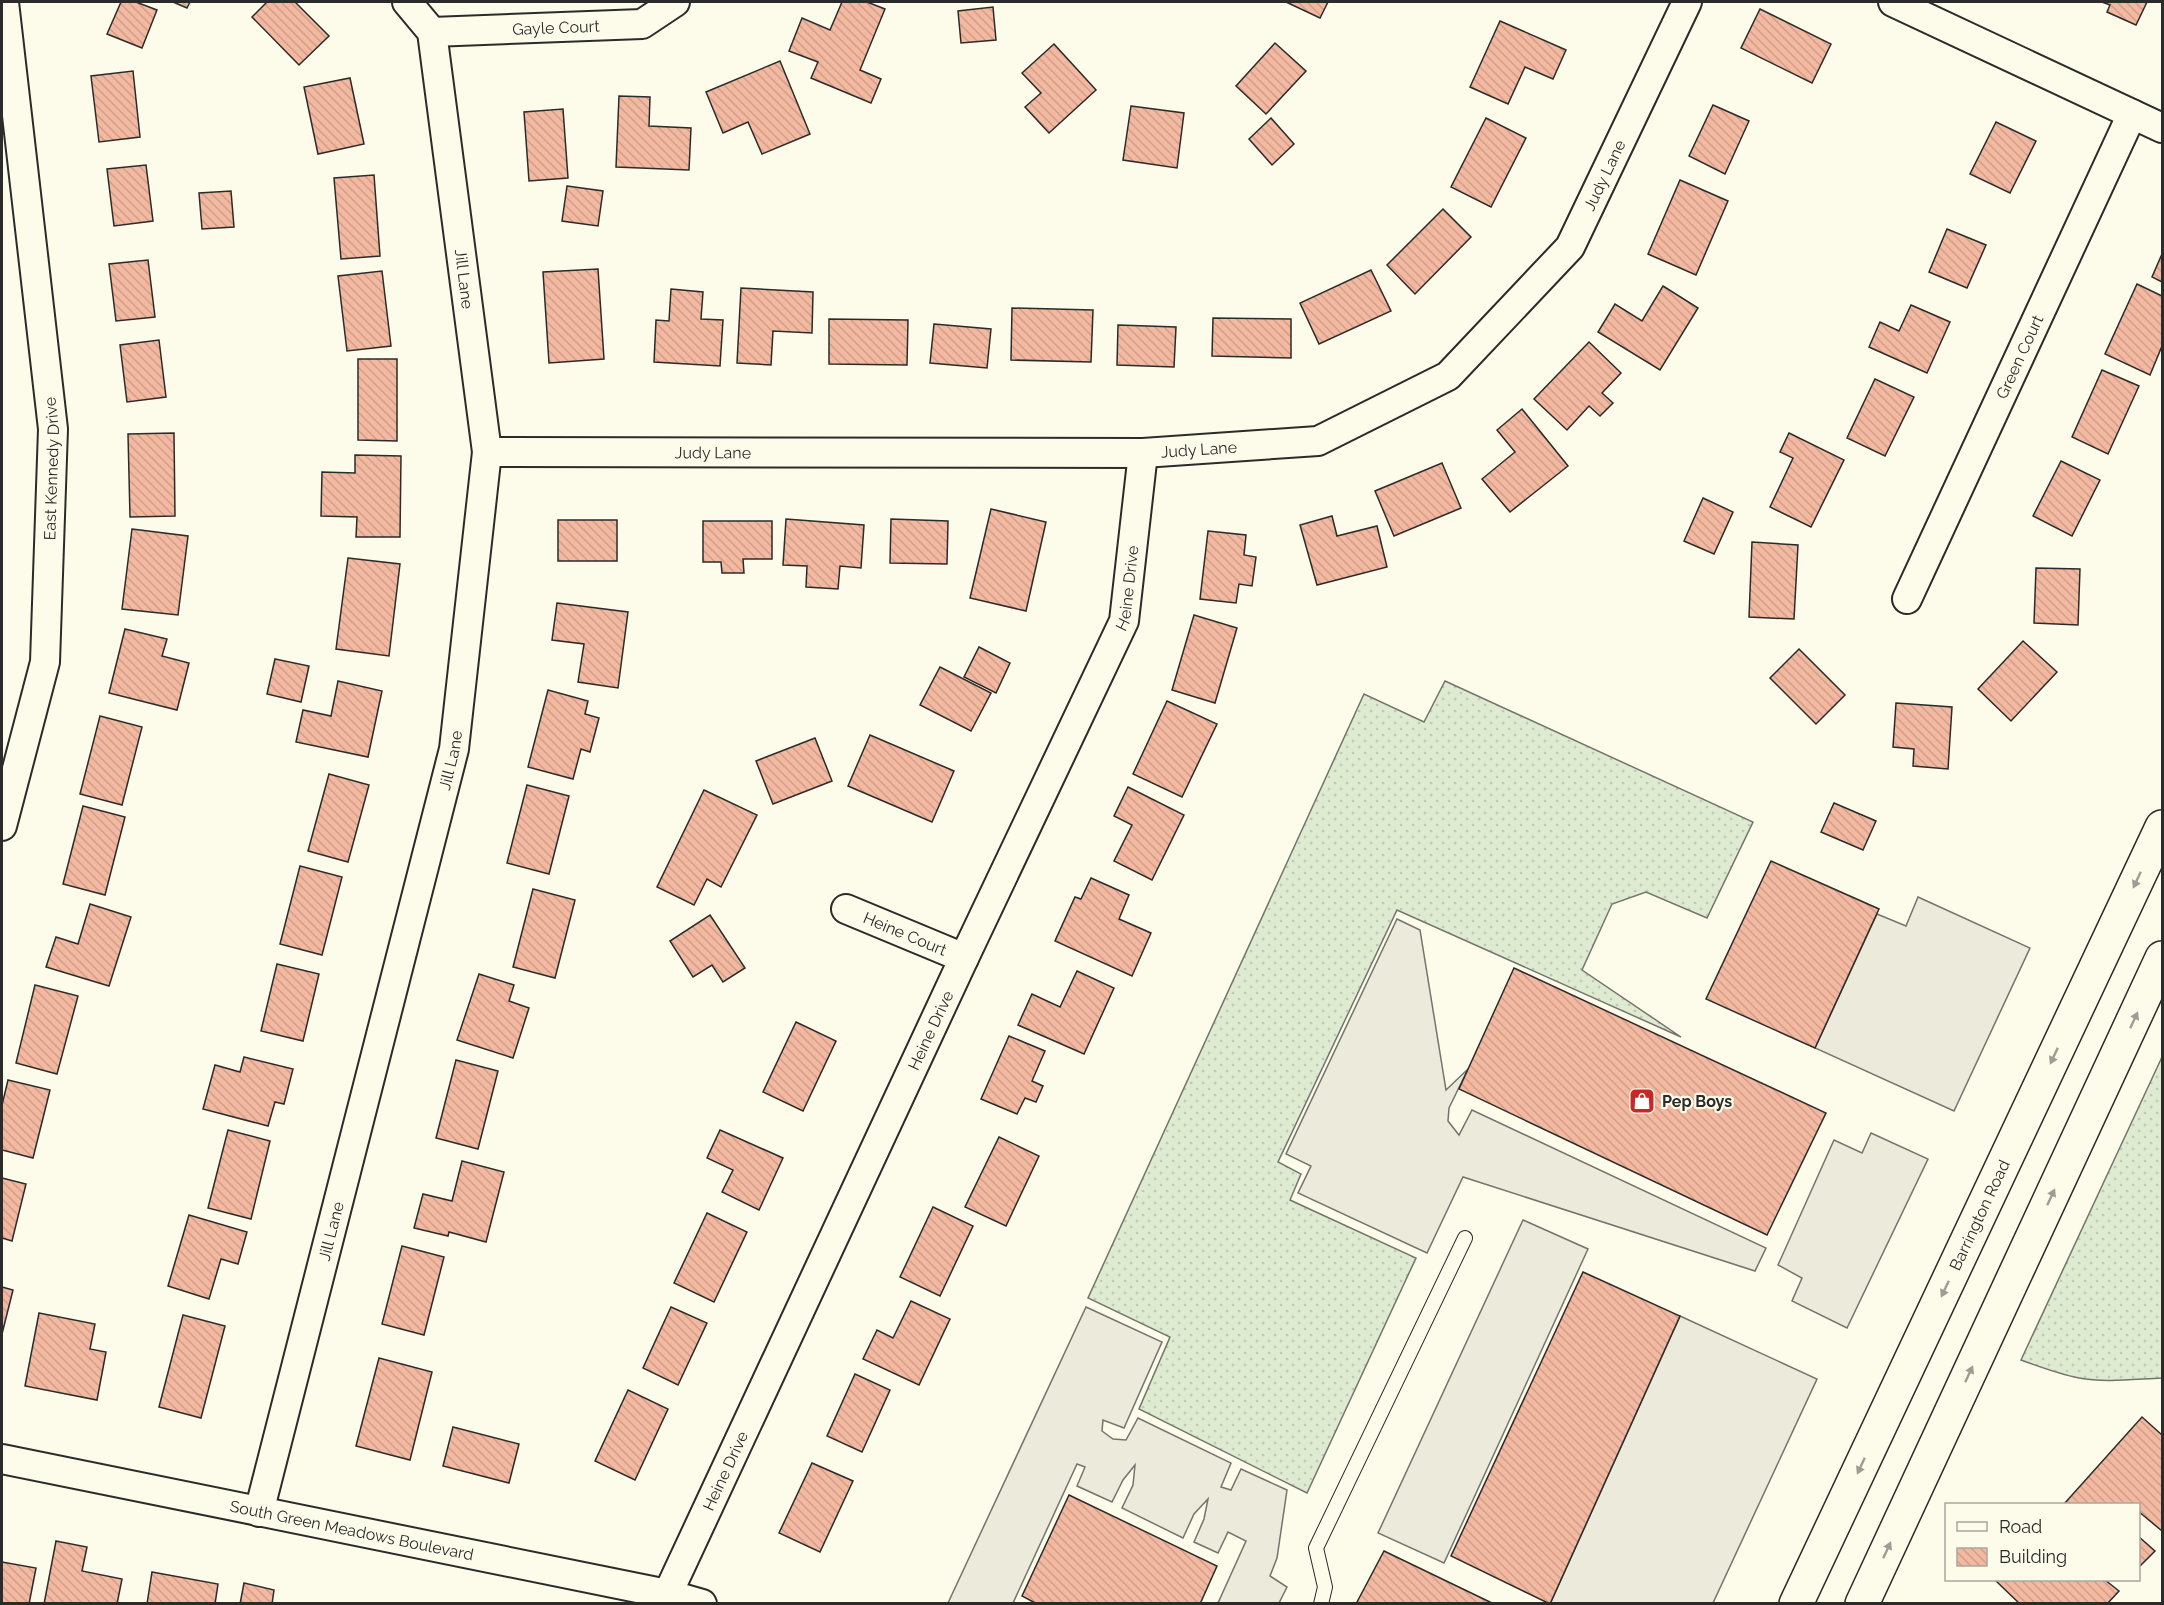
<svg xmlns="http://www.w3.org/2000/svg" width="2164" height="1605" font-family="Raleway,sans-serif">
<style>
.grass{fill:url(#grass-dots);stroke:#74746e;stroke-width:1.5}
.parking{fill:#eceadb;stroke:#74746e;stroke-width:1.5}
.building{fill:url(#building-back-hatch);stroke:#2b2b2b;stroke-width:1.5}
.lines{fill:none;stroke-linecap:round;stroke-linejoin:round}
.service-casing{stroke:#2b2b2b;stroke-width:16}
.minor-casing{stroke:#2b2b2b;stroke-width:32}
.secondary-casing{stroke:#2b2b2b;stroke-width:36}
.service{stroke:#fdfbea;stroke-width:14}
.minor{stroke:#fdfbea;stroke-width:28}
.secondary{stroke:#fdfbea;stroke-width:33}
.oneway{fill:#9e9d94}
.labels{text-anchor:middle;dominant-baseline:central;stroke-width:4.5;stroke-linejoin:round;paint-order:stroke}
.street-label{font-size:16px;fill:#2b2b2b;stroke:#fdfbea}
.poi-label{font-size:16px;font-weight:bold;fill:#2b2b2b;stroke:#fdfbea;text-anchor:start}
</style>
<defs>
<pattern id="grass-dots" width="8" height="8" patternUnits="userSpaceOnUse" patternTransform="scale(1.5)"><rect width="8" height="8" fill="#deebd1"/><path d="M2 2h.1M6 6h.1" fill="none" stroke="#bfcab4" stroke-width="1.8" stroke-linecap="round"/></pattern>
<pattern id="building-back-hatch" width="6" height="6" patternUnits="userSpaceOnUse" patternTransform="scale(1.5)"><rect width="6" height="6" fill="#f2b8a0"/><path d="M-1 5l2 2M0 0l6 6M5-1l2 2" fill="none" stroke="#d09e8a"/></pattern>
</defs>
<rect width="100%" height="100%" fill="#fdfbea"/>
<g class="grass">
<polygon points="1445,681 1753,822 1707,918 1646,892 1612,904 1582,970 1681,1037 1397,910 1278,1162 1301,1174 1290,1200 1416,1258 1307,1493 1139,1409 1170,1337 1088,1298 1364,694 1424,722"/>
<path d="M2162,1057V1378C2136,1379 2105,1383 2079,1378C2059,1374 2040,1367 2021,1360Z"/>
</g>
<g class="parking">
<polygon points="1918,897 2030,948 1954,1111 1815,1048 1877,914 1906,926"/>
<polygon points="1397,919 1420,930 1446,1090 1468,1069 1449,1108 1448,1121 1459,1135 1472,1110 1766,1248 1755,1271 1463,1177 1427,1253 1298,1193 1311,1166 1286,1154"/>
<polygon points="1871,1133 1928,1159 1847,1328 1792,1301 1802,1278 1778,1265 1834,1140 1862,1153"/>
<polygon points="1523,1220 1588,1249 1444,1563 1378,1533"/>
<polygon points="1086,1307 1162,1342 1124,1428 1103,1420 1102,1431 1113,1439 1126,1440 1138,1418 1231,1463 1221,1487 1231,1490 1241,1469 1287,1490 1277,1558 1270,1576 1287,1587 1279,1603 1218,1603 1246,1541 1228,1532 1218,1553 1194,1542 1204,1519 1208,1499 1194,1514 1183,1538 1122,1508 1133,1485 1135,1465 1123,1480 1112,1502 1077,1486 1085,1467 1077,1464 1013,1603 948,1603"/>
<polygon points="1680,1316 1817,1379 1713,1603 1550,1604"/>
</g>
<g class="building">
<polygon points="121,2 136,2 157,10 142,48 107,34"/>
<polygon points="173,2 190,2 187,8"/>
<polygon points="267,2 295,2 329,36 299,65 252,17"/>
<polygon points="842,2 867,2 885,9 860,70 881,79 871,103 811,78 818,62 789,51 802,18 830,30"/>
<polygon points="1286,2 1328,2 1320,18"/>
<polygon points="2102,2 2147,2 2136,25 2107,12 2110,5"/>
<polygon points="993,7 996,40 961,43 958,11"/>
<polygon points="1760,9 1831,44 1812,83 1741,48"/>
<polygon points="1500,21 1566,50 1553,79 1525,67 1508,104 1470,87"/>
<polygon points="1275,43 1306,71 1266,114 1236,86"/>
<polygon points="1054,44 1096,90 1049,133 1025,107 1041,93 1022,73"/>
<polygon points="780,61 810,134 762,154 748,122 723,133 706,92"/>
<polygon points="133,71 140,137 99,142 91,76"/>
<polygon points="350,78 364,144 318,154 304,87"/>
<polygon points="619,96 650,97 649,126 691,128 689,170 616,167"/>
<polygon points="1713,105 1749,121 1725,174 1689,156"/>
<polygon points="1131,106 1184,113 1177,168 1123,160"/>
<polygon points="563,109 568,178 529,181 524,112"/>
<polygon points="1271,118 1294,144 1272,165 1249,139"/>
<polygon points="1486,118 1526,138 1491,207 1451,187"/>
<polygon points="1996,122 2036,141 2010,193 1970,174"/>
<polygon points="146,165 153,221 114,226 107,169"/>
<polygon points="374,175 380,256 341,259 334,178"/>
<polygon points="1680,180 1728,201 1696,275 1648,254"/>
<polygon points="567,186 603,191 598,226 562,221"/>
<polygon points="231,191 234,227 202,229 199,193"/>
<polygon points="1443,209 1471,237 1415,294 1387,265"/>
<polygon points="1947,229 1986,245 1967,288 1929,272"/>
<polygon points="2162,254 2162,282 2152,277"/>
<polygon points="148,260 155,317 116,321 109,264"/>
<polygon points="598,269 604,359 549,363 543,272"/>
<polygon points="1371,270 1391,311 1319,344 1300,303"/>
<polygon points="382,271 391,346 347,351 338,276"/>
<polygon points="2137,284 2162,296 2162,346 2150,375 2105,354"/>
<polygon points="1663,286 1698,308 1660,370 1598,332 1615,304 1642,321"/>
<polygon points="741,288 813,292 812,333 773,331 771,365 737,363"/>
<polygon points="671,289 703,292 701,319 723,320 720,366 654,362 656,320 669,321"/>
<polygon points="1911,305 1950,322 1927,373 1869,347 1880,322 1899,331"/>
<polygon points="1012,308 1093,310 1091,362 1011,360"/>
<polygon points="1213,318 1291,319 1291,358 1212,356"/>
<polygon points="829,319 908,320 907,365 829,364"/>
<polygon points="934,324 991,329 987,368 930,363"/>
<polygon points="1118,325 1176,327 1174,367 1117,365"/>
<polygon points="159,340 166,397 127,402 120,345"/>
<polygon points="1589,342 1621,373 1602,393 1613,403 1600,416 1589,406 1567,430 1534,399"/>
<polygon points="358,359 397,359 397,441 358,440"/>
<polygon points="2102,370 2139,386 2108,454 2072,437"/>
<polygon points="1875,379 1914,397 1885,456 1847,438"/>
<polygon points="1522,409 1568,466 1510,512 1482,479 1515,452 1497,430"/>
<polygon points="174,433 175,516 130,517 128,434"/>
<polygon points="1789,433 1844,460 1811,527 1770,507 1793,458 1780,452"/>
<polygon points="355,455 401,456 400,537 356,537 357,517 321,516 322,472 355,473"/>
<polygon points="2061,461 2100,480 2072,536 2033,516"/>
<polygon points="1442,463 1461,508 1394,536 1375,491"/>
<polygon points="1703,498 1733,512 1714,554 1684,541"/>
<polygon points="991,509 1046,522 1026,611 970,598"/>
<polygon points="1332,516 1337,536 1377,526 1387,567 1317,585 1300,525"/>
<polygon points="786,519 864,525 861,568 840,566 838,589 806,587 807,566 783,565"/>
<polygon points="891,519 948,521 947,564 890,563"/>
<rect x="558" y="520" width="59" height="41"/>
<polygon points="703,521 772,521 772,559 743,559 744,573 722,573 721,562 703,562"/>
<polygon points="132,529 188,536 178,615 122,609"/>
<polygon points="1208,531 1246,535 1244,555 1256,557 1252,586 1239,584 1236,603 1200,599"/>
<polygon points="1752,542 1798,545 1794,619 1749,617"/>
<polygon points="348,558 400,564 389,656 336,649"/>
<polygon points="2036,568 2080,569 2078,625 2034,623"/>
<polygon points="557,603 628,612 618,688 578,682 584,644 552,640"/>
<polygon points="1194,615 1237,628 1215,703 1172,690"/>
<polygon points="125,629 167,639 162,656 189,663 177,710 109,693"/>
<polygon points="2023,641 2057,672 2011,721 1978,689"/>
<polygon points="979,647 1010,663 996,693 964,677"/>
<polygon points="1799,649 1845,695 1816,724 1770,678"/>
<polygon points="275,659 309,666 301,702 267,694"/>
<polygon points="940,667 991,693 971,731 920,705"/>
<polygon points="338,681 382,691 368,757 296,742 303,710 331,716"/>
<polygon points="548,690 588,701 585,714 599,718 590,752 581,749 573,779 528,767"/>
<polygon points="1167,701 1217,724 1182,797 1133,774"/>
<polygon points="1896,703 1952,707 1948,769 1913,766 1914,749 1893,747"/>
<polygon points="100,716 142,727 122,805 80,794"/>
<polygon points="870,735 954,771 932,822 848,786"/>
<polygon points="815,738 832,781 773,804 756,761"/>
<polygon points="329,774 369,785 348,862 308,851"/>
<polygon points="527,785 569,796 549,874 507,863"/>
<polygon points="1128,787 1184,815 1152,880 1114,861 1132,825 1114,816"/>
<polygon points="704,790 757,815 721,887 707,879 694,905 657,887"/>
<polygon points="1834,803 1876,821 1863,850 1821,832"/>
<polygon points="83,806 125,817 105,895 63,884"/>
<polygon points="1771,861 1879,909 1815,1048 1706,999"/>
<polygon points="300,866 342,877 322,955 280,944"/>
<polygon points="1091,878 1129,895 1119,919 1151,933 1132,976 1055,941 1075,897 1081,899"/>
<polygon points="533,889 575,900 555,978 513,967"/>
<polygon points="90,904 131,917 109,986 46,967 56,937 78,944"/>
<polygon points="710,915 745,968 723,982 712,965 693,977 670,941"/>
<polygon points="277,964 319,974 303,1041 261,1031"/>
<polygon points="1514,968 1826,1113 1767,1235 1459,1089"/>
<polygon points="1077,971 1114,988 1084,1054 1018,1025 1032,994 1060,1007"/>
<polygon points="479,974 514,985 509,1001 529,1008 513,1058 457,1040"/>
<polygon points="35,985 78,996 57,1074 16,1063"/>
<polygon points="796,1022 836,1041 803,1111 763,1092"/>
<polygon points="1009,1036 1045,1051 1032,1081 1043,1086 1036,1102 1025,1098 1017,1114 981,1099"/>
<polygon points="244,1057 293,1069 284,1104 275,1102 268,1126 203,1109 215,1065 240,1072"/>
<polygon points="456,1060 498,1071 478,1149 436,1138"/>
<polygon points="8,1080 50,1090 33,1158 2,1150 2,1105"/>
<polygon points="228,1130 270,1141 251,1219 208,1208"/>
<polygon points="720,1130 783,1158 759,1210 722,1192 733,1170 707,1158"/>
<polygon points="999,1137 1039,1156 1006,1226 965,1207"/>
<polygon points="462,1161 504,1172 486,1242 449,1232 448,1236 414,1228 423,1194 452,1201"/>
<polygon points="2,1178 26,1184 12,1241 2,1238"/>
<polygon points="933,1207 973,1226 940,1296 900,1277"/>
<polygon points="707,1213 747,1232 714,1302 674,1283"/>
<polygon points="189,1215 247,1232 238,1264 221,1259 209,1299 168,1286"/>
<polygon points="402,1246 444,1257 424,1335 382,1324"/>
<polygon points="1583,1272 1680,1316 1550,1604 1451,1556"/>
<polygon points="2,1287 13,1290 2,1334"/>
<polygon points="911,1301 950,1319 919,1385 863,1359 877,1330 893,1338"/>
<polygon points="671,1307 707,1323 678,1385 643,1368"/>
<polygon points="39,1313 95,1324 90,1349 106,1352 97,1400 25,1386"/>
<polygon points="183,1315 225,1326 201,1418 159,1407"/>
<polygon points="379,1358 432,1372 410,1460 356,1446"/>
<polygon points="855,1374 890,1390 862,1452 827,1436"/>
<polygon points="628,1390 668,1409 635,1480 595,1461"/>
<polygon points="2142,1417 2162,1435 2162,1531 2138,1511 2138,1504 2064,1504"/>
<polygon points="453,1427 519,1444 509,1483 443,1466"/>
<polygon points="812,1463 853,1481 820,1552 779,1533"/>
<polygon points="1069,1495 1217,1566 1200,1604 1037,1604 1022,1596"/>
<polygon points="2138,1536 2155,1551 2138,1568"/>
<polygon points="56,1541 87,1547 82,1571 122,1579 117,1604 44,1604"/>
<polygon points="1384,1551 1494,1604 1356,1604"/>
<polygon points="2,1562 36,1568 29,1604 2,1604"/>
<polygon points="152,1572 218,1584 215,1604 147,1604"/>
<polygon points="1998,1580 2105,1580 2119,1591 2107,1604 2020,1604 1996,1581"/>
<polygon points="244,1583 274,1590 272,1604 240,1604"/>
</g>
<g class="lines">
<g class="service-casing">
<polyline id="service" points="1321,1604 1325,1587 1316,1548 1465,1238"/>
</g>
<g class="minor-casing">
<g id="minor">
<polyline points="1893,2 2162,128"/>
<path id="s1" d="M432,32L642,24L675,2"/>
<path id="s2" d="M487,452L1143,453L1318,441L1448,376L1570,247L1687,2"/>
<path id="s3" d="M1907,599L2132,114"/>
<path id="s4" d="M2,826L45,662L53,429L4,2"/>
<path id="s5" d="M846,909L964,958"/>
<path id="s6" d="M2,1459L667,1594L702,1604"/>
<path id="s7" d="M259,1512L454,749L487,452L432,32L407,2"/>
<path id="s8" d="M663,1604L964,958L1124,621L1143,453"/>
</g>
</g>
<g class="secondary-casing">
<g id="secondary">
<path id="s9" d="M1796,1604L2162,827"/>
<polyline points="1862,1604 2162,958"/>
</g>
</g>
<use href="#service" class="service"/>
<use href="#minor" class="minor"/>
<use href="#secondary" class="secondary"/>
</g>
<defs><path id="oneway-solid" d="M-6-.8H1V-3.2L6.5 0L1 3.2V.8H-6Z" transform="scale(1.5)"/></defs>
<g class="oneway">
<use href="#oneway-solid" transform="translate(2137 880) rotate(115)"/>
<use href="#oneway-solid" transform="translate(2134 1020) rotate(-65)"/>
<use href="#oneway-solid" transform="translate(2054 1056) rotate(115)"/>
<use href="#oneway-solid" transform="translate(2051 1197) rotate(-65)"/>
<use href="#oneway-solid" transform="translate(1945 1289) rotate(115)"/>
<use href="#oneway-solid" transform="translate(1969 1374) rotate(-65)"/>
<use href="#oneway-solid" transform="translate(1861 1466) rotate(115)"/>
<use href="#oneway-solid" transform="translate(1887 1550) rotate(-65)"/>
</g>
<defs>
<g id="shop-square" transform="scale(1.35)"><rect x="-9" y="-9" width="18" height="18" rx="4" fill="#c62828" stroke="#fdfbea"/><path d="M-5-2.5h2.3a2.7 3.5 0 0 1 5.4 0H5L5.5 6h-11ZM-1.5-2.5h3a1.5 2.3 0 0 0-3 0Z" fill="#fff"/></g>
</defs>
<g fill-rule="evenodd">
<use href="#shop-square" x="1642" y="1101"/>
</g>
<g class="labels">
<g class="street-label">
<text stroke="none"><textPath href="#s1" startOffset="124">Gayle Court</textPath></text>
<text stroke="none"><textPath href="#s2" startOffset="1234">Judy Lane</textPath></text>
<text transform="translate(464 279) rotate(83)">Jill Lane</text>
<text stroke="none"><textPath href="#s3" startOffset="267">Green Court</textPath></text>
<text stroke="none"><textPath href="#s2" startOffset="712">Judy Lane</textPath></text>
<text stroke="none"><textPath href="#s2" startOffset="226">Judy Lane</textPath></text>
<text stroke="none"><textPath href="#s4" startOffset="363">East Kennedy Drive</textPath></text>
<text stroke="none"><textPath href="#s8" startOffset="1119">Heine Drive</textPath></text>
<text stroke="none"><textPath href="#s7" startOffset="776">Jill Lane</textPath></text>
<text stroke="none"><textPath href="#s5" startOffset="64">Heine Court</textPath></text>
<text stroke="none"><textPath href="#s8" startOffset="633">Heine Drive</textPath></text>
<text stroke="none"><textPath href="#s9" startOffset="430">Barrington Road</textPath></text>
<text stroke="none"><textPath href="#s7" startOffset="290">Jill Lane</textPath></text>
<text stroke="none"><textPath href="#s8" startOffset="147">Heine Drive</textPath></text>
<text stroke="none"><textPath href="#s6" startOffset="357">South Green Meadows Boulevard</textPath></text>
</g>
<g class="poi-label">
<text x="1662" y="1101">Pep Boys</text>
</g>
</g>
<rect width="2164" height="1605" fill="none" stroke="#2b2b2b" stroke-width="6"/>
<rect x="1945" y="1503" width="195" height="78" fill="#fdfbea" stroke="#a9a89e" stroke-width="1.5"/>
<rect x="1957" y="1522" width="30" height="9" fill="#fdfbea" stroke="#a9a89e" stroke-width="1.5"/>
<text x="1999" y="1533" font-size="18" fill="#2b2b2b">Road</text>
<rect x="1957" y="1548" width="30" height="18" fill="url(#building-back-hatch)" stroke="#a9a89e" stroke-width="1.5"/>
<text x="1999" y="1563" font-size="18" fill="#2b2b2b">Building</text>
</svg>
